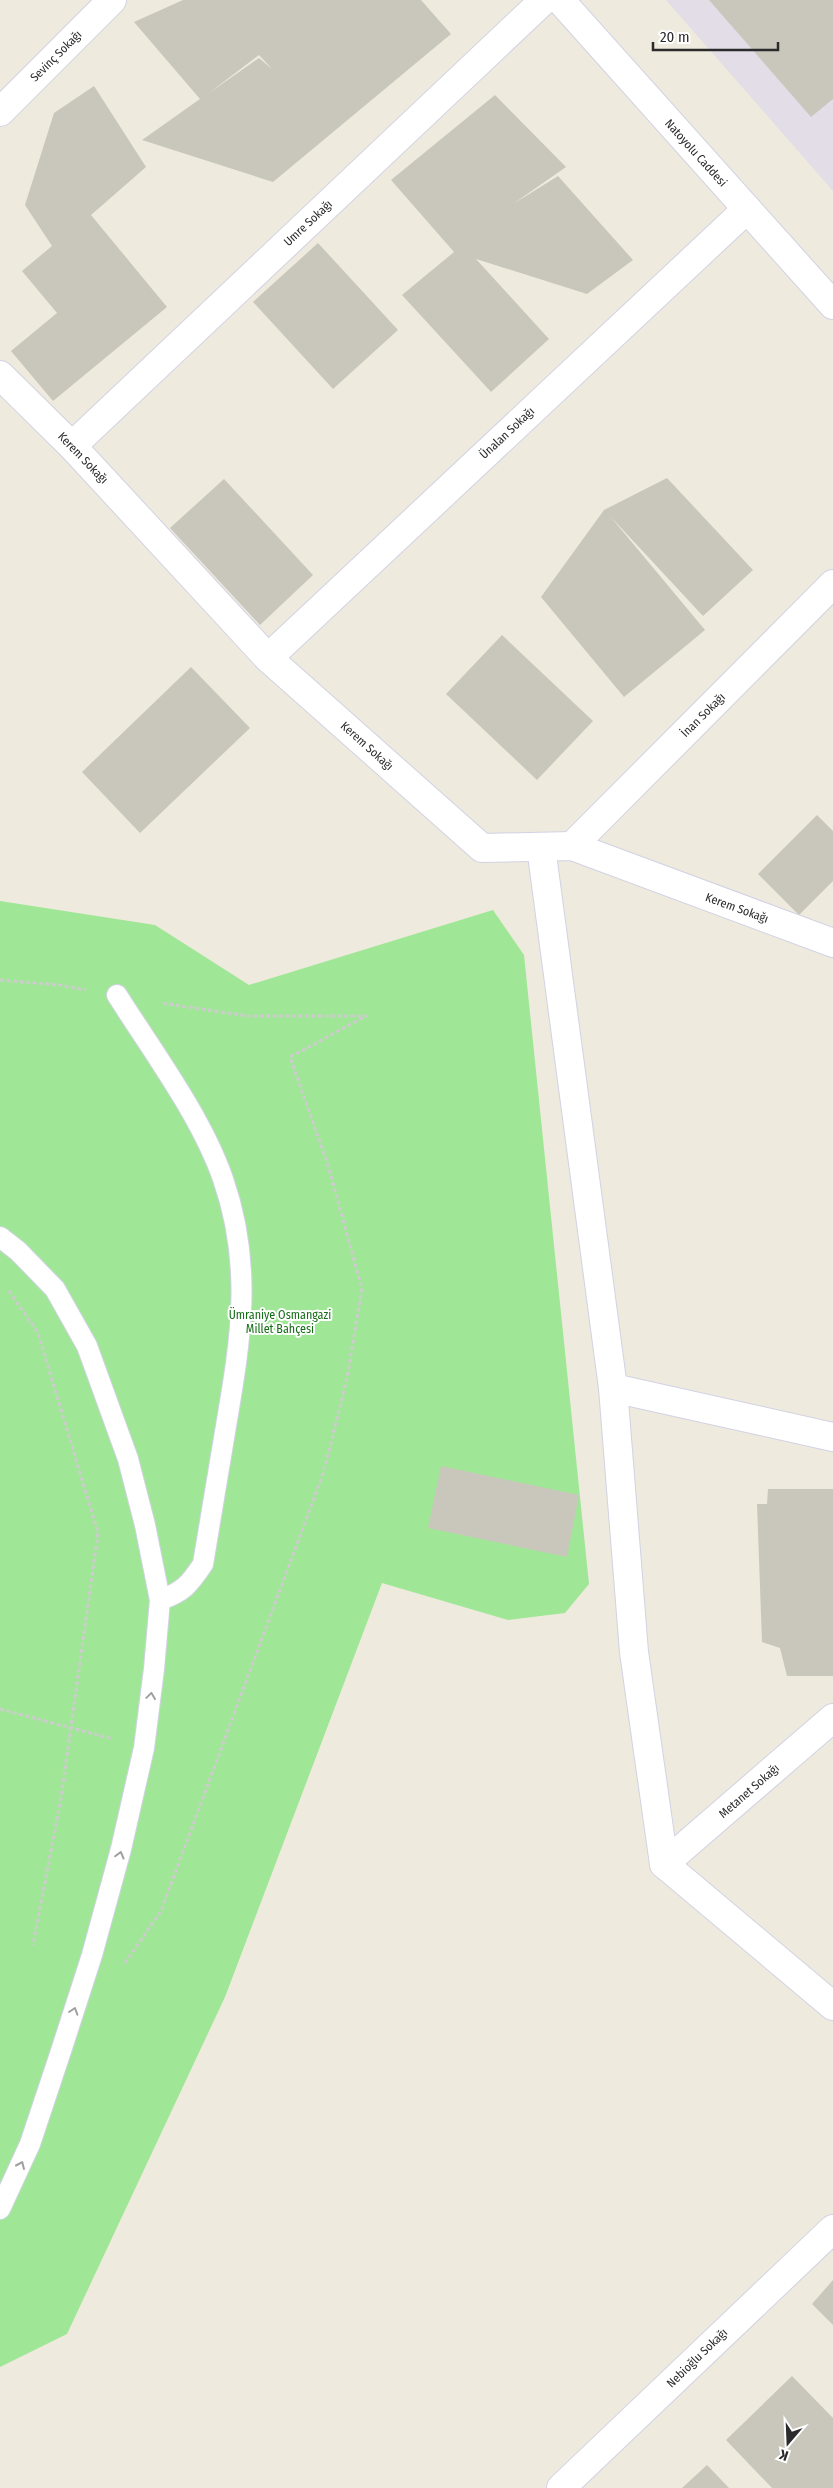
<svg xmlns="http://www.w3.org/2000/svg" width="833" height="2488" font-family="'Fira Sans Condensed',sans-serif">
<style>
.industrial{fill:#e2dde6}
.green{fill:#9fe796}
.building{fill:#c9c7bc;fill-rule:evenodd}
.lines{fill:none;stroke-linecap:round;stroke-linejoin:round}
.lane-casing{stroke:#d2d2e5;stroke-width:22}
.street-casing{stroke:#d2d2e5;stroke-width:30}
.secondary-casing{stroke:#d2d2e5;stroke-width:30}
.path{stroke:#ccc;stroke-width:3;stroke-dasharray:4 2.5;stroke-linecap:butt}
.lane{stroke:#fff;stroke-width:20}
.street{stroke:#fff;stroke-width:28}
.secondary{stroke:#fff;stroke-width:28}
.oneway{stroke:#a0a0a0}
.labels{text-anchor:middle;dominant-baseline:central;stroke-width:4;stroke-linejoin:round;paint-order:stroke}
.street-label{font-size:12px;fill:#2b2b2b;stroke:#fff}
.park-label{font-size:12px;fill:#166d18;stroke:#fff}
</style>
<rect width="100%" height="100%" fill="#eeeadd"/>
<polygon class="industrial" points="666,0 833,0 833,191"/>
<polygon class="green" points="0,901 155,925 249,985 493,910 524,955 589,1584 565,1613 508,1620 382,1583 225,1997 67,2334 0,2367"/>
<g class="building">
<path d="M183,0H421L451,34L273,182L142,140L200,99L134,22ZM259,55L272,69L259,58L209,93Z"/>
<polygon points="709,0 833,0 833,99 811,117"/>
<polygon points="94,86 146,167 91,215 167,307 53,401 11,351 57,313 22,271 52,246 25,205 54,113"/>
<polygon points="495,95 566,167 513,204 558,176 633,260 587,294 476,259 549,339 491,392 402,295 454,252 391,180"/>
<polygon points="318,243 398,330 333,389 253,302"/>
<polygon points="667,478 753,570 703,616 610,516 705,630 624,697 541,597 604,510"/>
<polygon points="224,479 313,575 260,625 170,528"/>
<polygon points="502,635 593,721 537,780 446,694"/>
<polygon points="191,667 250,728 140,833 82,772"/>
<polygon points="817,815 833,831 833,881 799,915 758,874"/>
<polygon points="441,1466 579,1495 567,1557 428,1528"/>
<polygon points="768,1489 833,1489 833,1676 787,1676 780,1648 762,1642 757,1504 767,1504"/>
<polygon points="833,2280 833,2325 812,2304"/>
<polygon points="792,2376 833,2418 833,2488 772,2488 726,2440"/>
<polygon points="707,2465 729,2488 682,2488"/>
</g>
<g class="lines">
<g class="lane-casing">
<g id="lane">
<path d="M117,995C153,1052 201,1116 223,1179C253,1265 241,1338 226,1426C218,1472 211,1518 203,1564C189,1585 183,1592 160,1600"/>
<polyline points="0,1237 18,1251 55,1289 87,1346 128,1459 145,1525 160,1600 154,1669 144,1748 121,1849 92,1955 61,2051 30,2144 0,2209"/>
</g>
</g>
<g class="street-casing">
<g id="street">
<polyline points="0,112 112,0"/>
<polyline points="0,375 72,446 268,658 482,848 572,846 833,943"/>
<polyline points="72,446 544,0"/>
<polyline points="268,658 747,209"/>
<polyline points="572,846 833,584"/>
<polyline points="541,847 613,1388"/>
<polyline points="833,1437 613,1388 634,1652 664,1864 833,2006"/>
<polyline points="664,1864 833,1718"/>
<polyline points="561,2488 833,2229"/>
</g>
</g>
<g class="secondary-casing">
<polyline id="secondary" points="560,0 833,305"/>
</g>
<g class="path">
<polyline points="0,980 59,985 86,990"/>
<polyline points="9,1291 38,1333 98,1533 61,1798 33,1945"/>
<polyline points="0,1709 113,1739"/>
<polyline points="125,1963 161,1911 324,1471 347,1378 362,1289 328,1165 290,1057 366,1016 248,1016 161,1003"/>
</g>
<use href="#lane" class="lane"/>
<use href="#street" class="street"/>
<use href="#secondary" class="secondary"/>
</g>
<defs><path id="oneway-chevron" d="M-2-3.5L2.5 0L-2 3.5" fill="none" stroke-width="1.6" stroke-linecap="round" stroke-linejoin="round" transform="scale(1.25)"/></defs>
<g class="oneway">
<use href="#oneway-chevron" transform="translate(151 1696) rotate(-82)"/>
<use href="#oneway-chevron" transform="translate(120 1855) rotate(-75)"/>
<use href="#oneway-chevron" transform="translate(74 2011) rotate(-72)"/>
<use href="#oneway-chevron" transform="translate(21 2165) rotate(-66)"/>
</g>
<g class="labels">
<g class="street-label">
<text transform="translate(56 56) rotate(-45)">Sevinç Sokağı</text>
<text transform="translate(696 153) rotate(48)">Natoyolu Caddesi</text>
<text transform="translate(308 223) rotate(-43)">Umre Sokağı</text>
<text transform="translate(507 433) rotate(-43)">Ünalan Sokağı</text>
<text transform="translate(83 458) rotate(46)">Kerem Sokağı</text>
<text transform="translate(703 715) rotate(-45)">İnan Sokağı</text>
<text transform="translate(367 746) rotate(42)">Kerem Sokağı</text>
<text transform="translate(737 908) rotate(20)">Kerem Sokağı</text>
<text transform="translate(749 1791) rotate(-41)">Metanet Sokağı</text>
<text transform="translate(697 2358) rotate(-44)">Nebioğlu Sokağı</text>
</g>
<g class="park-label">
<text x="280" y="1315">Ümraniye Osmangazi<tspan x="280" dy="14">Millet Bahçesi</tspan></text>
</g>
</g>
<g transform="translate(788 2443) rotate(199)" stroke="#ffffff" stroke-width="4" paint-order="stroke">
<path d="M0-4L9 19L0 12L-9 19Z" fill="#2b2b2b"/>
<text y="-8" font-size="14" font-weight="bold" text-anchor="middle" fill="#2b2b2b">K</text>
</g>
<path d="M653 42v8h125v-8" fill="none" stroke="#2b2b2b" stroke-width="2.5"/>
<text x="660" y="42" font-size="15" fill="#2b2b2b" stroke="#ffffff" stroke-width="4" paint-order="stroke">20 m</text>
</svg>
